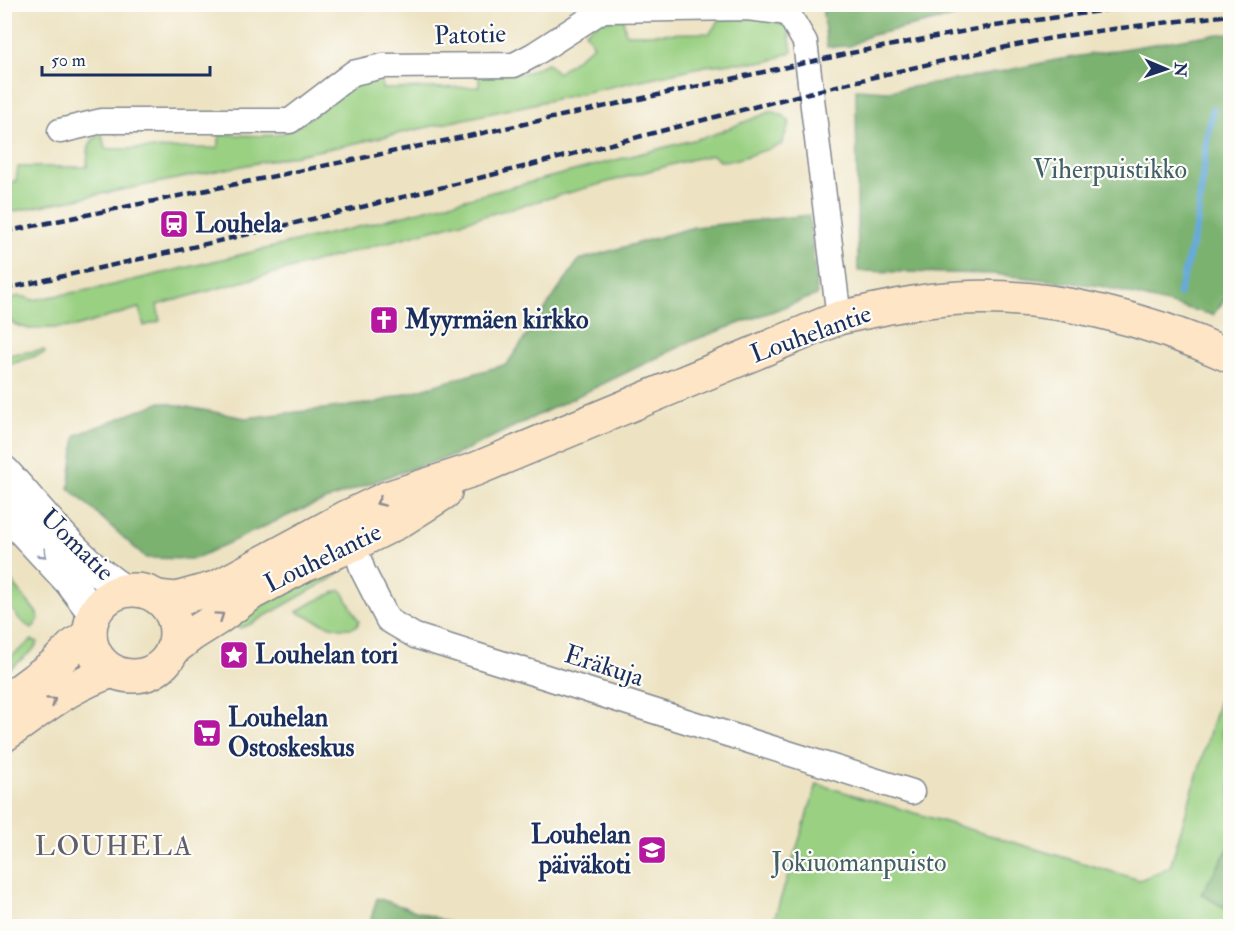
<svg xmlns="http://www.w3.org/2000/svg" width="1235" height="931" font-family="'IM FELL Double Pica',serif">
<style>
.green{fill:#9ad082;stroke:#5a8070;stroke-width:1.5}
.forest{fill:#7bb270;stroke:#4b7067;stroke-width:1.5}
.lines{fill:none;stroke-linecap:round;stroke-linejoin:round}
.stream{stroke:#66aadb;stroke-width:7}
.minor-casing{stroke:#848990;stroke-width:27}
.tertiary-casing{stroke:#848990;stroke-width:33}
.secondary-casing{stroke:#848990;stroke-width:36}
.minor{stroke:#fff;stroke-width:24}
.tertiary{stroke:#fff;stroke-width:30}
.secondary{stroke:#fde5c5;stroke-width:33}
.rail{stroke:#1b2f5e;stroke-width:4.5;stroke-dasharray:9 4.5;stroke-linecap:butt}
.oneway{stroke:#8c8a92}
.oneway2{stroke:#8d97ae}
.labels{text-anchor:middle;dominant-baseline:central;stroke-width:4.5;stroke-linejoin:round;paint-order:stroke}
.street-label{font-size:26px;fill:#1b2f5e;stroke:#fdfcf7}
.park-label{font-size:26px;fill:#415f69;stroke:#fdfcf7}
.poi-label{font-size:26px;font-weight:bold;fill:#1b2f5e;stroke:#fdfcf7;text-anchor:start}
.quarter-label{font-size:28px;letter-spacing:1.5px;fill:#605f6c;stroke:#fdfcf7}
</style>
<rect width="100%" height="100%" fill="#fdfcf7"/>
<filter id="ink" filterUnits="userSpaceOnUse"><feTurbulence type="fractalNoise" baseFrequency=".0167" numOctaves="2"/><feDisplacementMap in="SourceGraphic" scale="12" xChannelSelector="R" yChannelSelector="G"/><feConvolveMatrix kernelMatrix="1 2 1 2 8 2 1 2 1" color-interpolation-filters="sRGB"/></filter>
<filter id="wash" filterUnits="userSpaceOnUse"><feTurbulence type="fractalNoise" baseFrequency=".008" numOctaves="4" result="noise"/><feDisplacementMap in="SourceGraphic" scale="24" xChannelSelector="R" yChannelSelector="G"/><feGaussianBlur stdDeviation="1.35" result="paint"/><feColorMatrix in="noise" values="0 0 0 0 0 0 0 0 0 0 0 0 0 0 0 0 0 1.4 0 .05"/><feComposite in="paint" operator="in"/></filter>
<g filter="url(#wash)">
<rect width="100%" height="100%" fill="#ede3c2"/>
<g class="green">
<path d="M764,17L788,27L792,52L767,62L732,63L705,66L342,146L5,213L4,183L16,181L18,167H87C88,153 86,139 102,135L105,149L218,148L220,134C233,134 269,138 280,134C317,121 342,82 381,77L382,89L479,87V73H526L547,63L558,73L594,45L585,32L600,21L623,18L626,34L710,33L720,19Z"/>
<path d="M772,111L784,116L790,123L781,145L735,160L720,161L713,155L689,160L157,305L160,321L144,326L139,308L75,327L29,329L16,325L5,317V302C16,296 21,294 33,300L104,287L354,228L712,135Z"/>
<polygon points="44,350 45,353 5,366 5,355"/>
<polygon points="5,573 36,612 39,619 32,629 19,619 5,600"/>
<polygon points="318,573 336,576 251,624 240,628 233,625 286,583"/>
<path d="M340,590L343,592L359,621L357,626C340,634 313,619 297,612L315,601Z"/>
<polygon points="32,640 38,642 33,650 5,673 5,661"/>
<polygon points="1230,663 1230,926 772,926 817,784 1140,880 1170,867"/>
</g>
<g class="forest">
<polygon points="822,5 822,4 1005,5 868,36 850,46 827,47"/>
<polygon points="1230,33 1230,293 1213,315 1100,286 993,274 858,271 856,89 888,91 985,75 1056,60 1202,36"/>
<polygon points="809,215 817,295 694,340 455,455 387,477 298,511 194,559 146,558 69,488 76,435 161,402 246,418 374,403 507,364 579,260 694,227"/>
<polygon points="1230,694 1230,752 1222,733"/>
<polygon points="1230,846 1230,911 1201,894"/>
<polygon points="377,898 460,926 369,926"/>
</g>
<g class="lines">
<polyline class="stream" points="1179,294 1197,224 1207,138 1213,109"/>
</g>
</g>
<g filter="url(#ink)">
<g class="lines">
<g class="minor-casing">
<g id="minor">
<polyline points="60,131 102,121 290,121 353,73 383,66 514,65 533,55 603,10 747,8 788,13 805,42 839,318"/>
<polyline points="349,529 363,571 388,620 415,636 912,792"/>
</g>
</g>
<g class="tertiary-casing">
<g id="tertiary">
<path d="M4,471C40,510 81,565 126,591"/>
<polyline points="4,511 69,581 94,614"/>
</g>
</g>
<g class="secondary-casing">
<g id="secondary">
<circle cx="133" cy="633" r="43"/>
<path d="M157,597L176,599L218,587L345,518L387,498L476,469L839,318C879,309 919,300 960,298C1051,293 1149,319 1230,356"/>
<polyline points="172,650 191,635 218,618 252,593 305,565 354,544 398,522 445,492"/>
<polyline points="4,702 54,665 72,647 90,634"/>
<path d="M4,735C41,710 70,684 113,671"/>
</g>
</g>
<use href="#minor" class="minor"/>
<use href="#tertiary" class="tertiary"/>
<use href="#secondary" class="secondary"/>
<g class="rail">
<polyline points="4,232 478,134 851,53 982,28 1148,4"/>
<path d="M4,289C171,253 337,214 503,172C680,127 857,77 1036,41C1100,29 1166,23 1230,15"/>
</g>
</g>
<defs><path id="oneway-chevron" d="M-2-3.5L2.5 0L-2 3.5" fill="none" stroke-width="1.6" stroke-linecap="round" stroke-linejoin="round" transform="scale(1.5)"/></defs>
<g class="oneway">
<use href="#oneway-chevron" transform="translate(380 502) rotate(156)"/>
<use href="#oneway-chevron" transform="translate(220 616) rotate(-35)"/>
<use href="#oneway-chevron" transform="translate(52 701) rotate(-35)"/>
</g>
<use class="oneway2" href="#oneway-chevron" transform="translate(43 554) rotate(45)"/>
</g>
<defs>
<g id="station-square" transform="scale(1.5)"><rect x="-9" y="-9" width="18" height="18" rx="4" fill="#b5179e" stroke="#fdfcf7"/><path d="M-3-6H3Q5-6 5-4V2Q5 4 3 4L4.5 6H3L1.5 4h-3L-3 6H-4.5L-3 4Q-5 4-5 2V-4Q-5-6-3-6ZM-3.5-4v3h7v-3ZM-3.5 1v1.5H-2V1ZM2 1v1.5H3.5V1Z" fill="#fff"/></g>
<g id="church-square" transform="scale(1.5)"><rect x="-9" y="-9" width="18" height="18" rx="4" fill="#b5179e" stroke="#fdfcf7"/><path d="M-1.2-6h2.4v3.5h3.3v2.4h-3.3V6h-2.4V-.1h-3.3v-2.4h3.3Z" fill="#fff"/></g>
<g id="sight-square" transform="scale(1.5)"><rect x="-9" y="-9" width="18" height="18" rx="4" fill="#b5179e" stroke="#fdfcf7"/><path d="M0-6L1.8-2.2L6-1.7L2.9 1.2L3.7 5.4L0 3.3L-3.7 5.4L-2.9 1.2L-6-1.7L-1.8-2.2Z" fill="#fff"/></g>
<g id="supermarket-square" transform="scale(1.5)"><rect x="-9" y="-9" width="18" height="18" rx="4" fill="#b5179e" stroke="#fdfcf7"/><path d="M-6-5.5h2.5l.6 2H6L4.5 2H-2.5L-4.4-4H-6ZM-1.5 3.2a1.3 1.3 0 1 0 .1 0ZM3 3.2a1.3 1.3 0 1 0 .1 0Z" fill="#fff"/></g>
<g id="school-square" transform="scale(1.5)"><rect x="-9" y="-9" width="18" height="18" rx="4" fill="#b5179e" stroke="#fdfcf7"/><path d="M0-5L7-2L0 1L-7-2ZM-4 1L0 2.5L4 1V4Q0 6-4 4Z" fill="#fff"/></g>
</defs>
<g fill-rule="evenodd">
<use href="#station-square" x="174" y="224"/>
<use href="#church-square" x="384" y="320"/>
<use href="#sight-square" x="234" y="655"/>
<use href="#supermarket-square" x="207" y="733"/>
<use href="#school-square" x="652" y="850"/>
</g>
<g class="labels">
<g class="street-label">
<text transform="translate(470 35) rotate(-2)">Patotie</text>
<text transform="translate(811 334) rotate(-20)">Louhelantie</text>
<text transform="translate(77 545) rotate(44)">Uomatie</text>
<text transform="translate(323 558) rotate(-26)">Louhelantie</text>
<text transform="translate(604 666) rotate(18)">Eräkuja</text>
</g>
<g class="park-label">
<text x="1110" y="170">Viherpuistikko</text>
<text x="859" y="863">Jokiuomanpuisto</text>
</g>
<g class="poi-label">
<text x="195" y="224">Louhela</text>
<text x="405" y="320">Myyrmäen kirkko</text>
<text x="255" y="655">Louhelan tori</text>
<text x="228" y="718">Louhelan<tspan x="228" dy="30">Ostoskeskus</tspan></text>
<text x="631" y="835" text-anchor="end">Louhelan<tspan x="631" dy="30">päiväkoti</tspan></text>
</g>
<g class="quarter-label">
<text x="114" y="846">LOUHELA</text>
</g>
</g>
<rect width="1235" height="931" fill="none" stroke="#fdfcf7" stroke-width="24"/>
<g transform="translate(1166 69) rotate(92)" stroke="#fdfcf7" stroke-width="4.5" paint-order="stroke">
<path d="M0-4.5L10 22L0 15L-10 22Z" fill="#1b2f5e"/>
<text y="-9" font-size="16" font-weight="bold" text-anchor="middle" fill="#1b2f5e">N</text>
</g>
<path d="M42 66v9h168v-9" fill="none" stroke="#1b2f5e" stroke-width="3"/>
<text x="51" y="66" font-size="18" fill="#1b2f5e" stroke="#fdfcf7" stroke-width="4.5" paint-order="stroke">50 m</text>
</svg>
